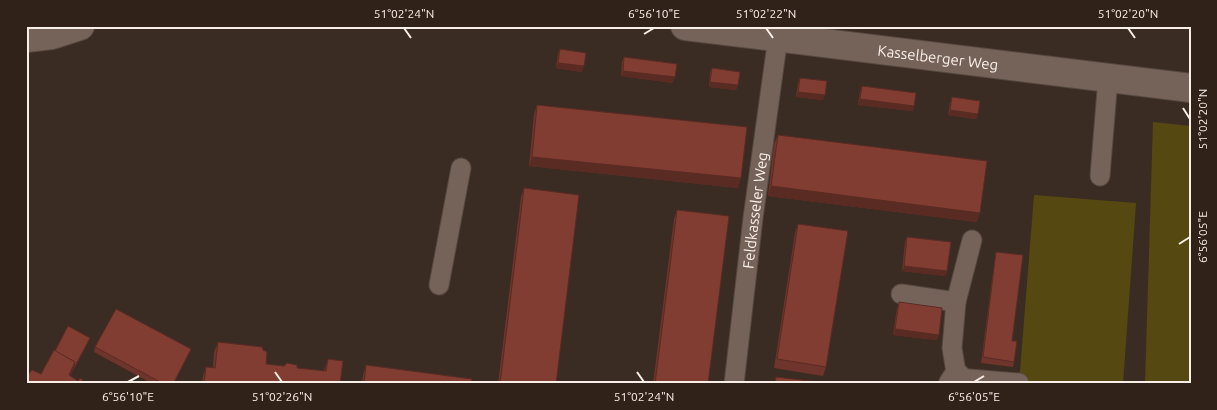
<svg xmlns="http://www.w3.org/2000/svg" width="1217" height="410" font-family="Ubuntu,sans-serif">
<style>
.green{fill:#554911}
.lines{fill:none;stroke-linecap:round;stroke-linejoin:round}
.service-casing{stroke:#564940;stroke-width:21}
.minor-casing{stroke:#564940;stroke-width:30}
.service{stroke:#756359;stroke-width:19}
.minor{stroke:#756359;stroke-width:28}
.wall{fill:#6f342b}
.shaded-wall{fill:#5a2b23}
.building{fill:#813d32;stroke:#5a2b23}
.ticks{fill:none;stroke:#f9efe9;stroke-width:2}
.labels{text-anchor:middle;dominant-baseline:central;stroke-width:4;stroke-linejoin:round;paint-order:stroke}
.street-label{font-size:15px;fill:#f9efe9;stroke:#312219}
.neatline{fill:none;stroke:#f9efe9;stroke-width:2}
.ticks-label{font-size:12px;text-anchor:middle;fill:#f9efe9}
</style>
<rect width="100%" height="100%" fill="#3b2c23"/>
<g class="green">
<polygon points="1153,122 1191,126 1191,384 1145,384"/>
<polygon points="1034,195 1136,203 1123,384 1019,384"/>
</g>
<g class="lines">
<g class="service-casing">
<g id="service">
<polyline points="1100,176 1108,78"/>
<polyline points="972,240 956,302 952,348 957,378 1019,383"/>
<polyline points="439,285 461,168"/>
<polyline points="901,294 956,302"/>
<path id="s1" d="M734,384L753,218L778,37"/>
</g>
</g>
<g class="minor-casing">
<g id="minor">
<path id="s2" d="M685,26L1191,88"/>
<polyline points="26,38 52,35 80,26"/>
<polyline points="953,384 957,378"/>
</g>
</g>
<use href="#service" class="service"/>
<use href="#minor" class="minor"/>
</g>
<g class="wall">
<polygon points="560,49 582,72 556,68 558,54"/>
<polygon points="624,57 673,83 621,76 622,62"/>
<polygon points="712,68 738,85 736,90 709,87 710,73"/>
<polygon points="800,78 823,100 796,97 798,83"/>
<polygon points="862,86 913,111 858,105 860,92"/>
<polygon points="952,97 978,114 976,119 948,115 950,103"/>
<polygon points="537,105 738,188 529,166 534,114"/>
<polygon points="778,135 977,222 768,196 774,144"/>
<polygon points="524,188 556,384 498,384 521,197"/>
<polygon points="677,210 708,384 653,384 674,219"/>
<polygon points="798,224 826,367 823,376 774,368 795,233"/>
<polygon points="907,237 947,271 945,276 902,271 905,242"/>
<polygon points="996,252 1012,341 1014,362 1013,367 981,363 995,257"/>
<polygon points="899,302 937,340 893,335 897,308"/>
<polygon points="218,342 266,364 324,371 328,359 340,384 202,384 203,376 206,367 213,368 214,352"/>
<polygon points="95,347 191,349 189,354 173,384 153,384 94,352"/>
<polygon points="366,365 471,384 362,384 363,375"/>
</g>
<g class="shaded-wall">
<polygon points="558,63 584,66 582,72 556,68"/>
<polygon points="623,71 675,77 673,83 621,76"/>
<polygon points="710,82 738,85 736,90 709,87"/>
<polygon points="798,92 825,95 823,100 796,97"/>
<polygon points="860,99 914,106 913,111 858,105"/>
<polygon points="950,110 978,114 976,119 948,115"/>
<polygon points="532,157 741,178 738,188 529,166"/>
<polygon points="771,186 980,213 977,222 768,196"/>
<polygon points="904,266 947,271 945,276 902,271"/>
<polygon points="895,329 939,335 937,340 893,335"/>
<polygon points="90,338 88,343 66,384 69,375 75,362"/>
</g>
<g class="building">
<polygon points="560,49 586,53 584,66 558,63"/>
<polygon points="624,57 677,64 675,77 623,71"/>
<polygon points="712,68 740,72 738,85 710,82"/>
<polygon points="800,78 827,81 825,95 798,92"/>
<polygon points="862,86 916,93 914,106 860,99"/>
<polygon points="952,97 980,101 978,114 950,110"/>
<polygon points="537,105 747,127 741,178 532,157"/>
<polygon points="778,135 987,161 980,213 771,186"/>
<polygon points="524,188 579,195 556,384 500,384"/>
<polygon points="677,210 729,216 708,384 655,384"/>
<polygon points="798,224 848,231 826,367 777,359"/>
<polygon points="907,237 951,242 947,271 904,266"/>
<polygon points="996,252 1023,255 1012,341 1017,341 1014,362 983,357"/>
<polygon points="899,302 942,308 939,335 895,329"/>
<polygon points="116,309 191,349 173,384 164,384 95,347"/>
<polygon points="68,326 90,338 73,370 75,362 55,351"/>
<polygon points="218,342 262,347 263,350 267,352 266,364 284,366 287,363 297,365 297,368 326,371 328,359 343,361 340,384 204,384 206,367 215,368"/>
<polygon points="54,350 75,362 69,375 78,381 80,378 83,380 81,383 84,384 26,384 26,376 27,376 32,370 41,374"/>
<polygon points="366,365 472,379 471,384 364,384"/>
<polygon points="776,377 827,383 827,384 775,384"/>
</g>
<path class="ticks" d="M404,28L411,38M766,28L773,38M1128,28L1135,38M644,34L654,28M1183,108L1190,119M1179,244L1190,237M275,372L282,382M637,372L644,382M128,382L139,376M974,382L984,376"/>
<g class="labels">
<g class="street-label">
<text stroke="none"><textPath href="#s2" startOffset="255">Kasselberger Weg</textPath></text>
<text stroke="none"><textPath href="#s1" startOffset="175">Feldkasseler Weg</textPath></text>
</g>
</g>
<rect width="1217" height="410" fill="none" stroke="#312219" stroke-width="55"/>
<rect x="28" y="28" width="1162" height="354" class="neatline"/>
<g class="ticks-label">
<text x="404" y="18">51°02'24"N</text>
<text x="654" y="18">6°56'10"E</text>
<text x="766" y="18">51°02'22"N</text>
<text x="1128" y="18">51°02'20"N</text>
<text transform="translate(1203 119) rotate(-90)" y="4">51°02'20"N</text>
<text transform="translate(1203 237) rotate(-90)" y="4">6°56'05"E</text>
<text x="128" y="401">6°56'10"E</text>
<text x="282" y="401">51°02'26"N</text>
<text x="644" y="401">51°02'24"N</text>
<text x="974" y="401">6°56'05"E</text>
</g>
</svg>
